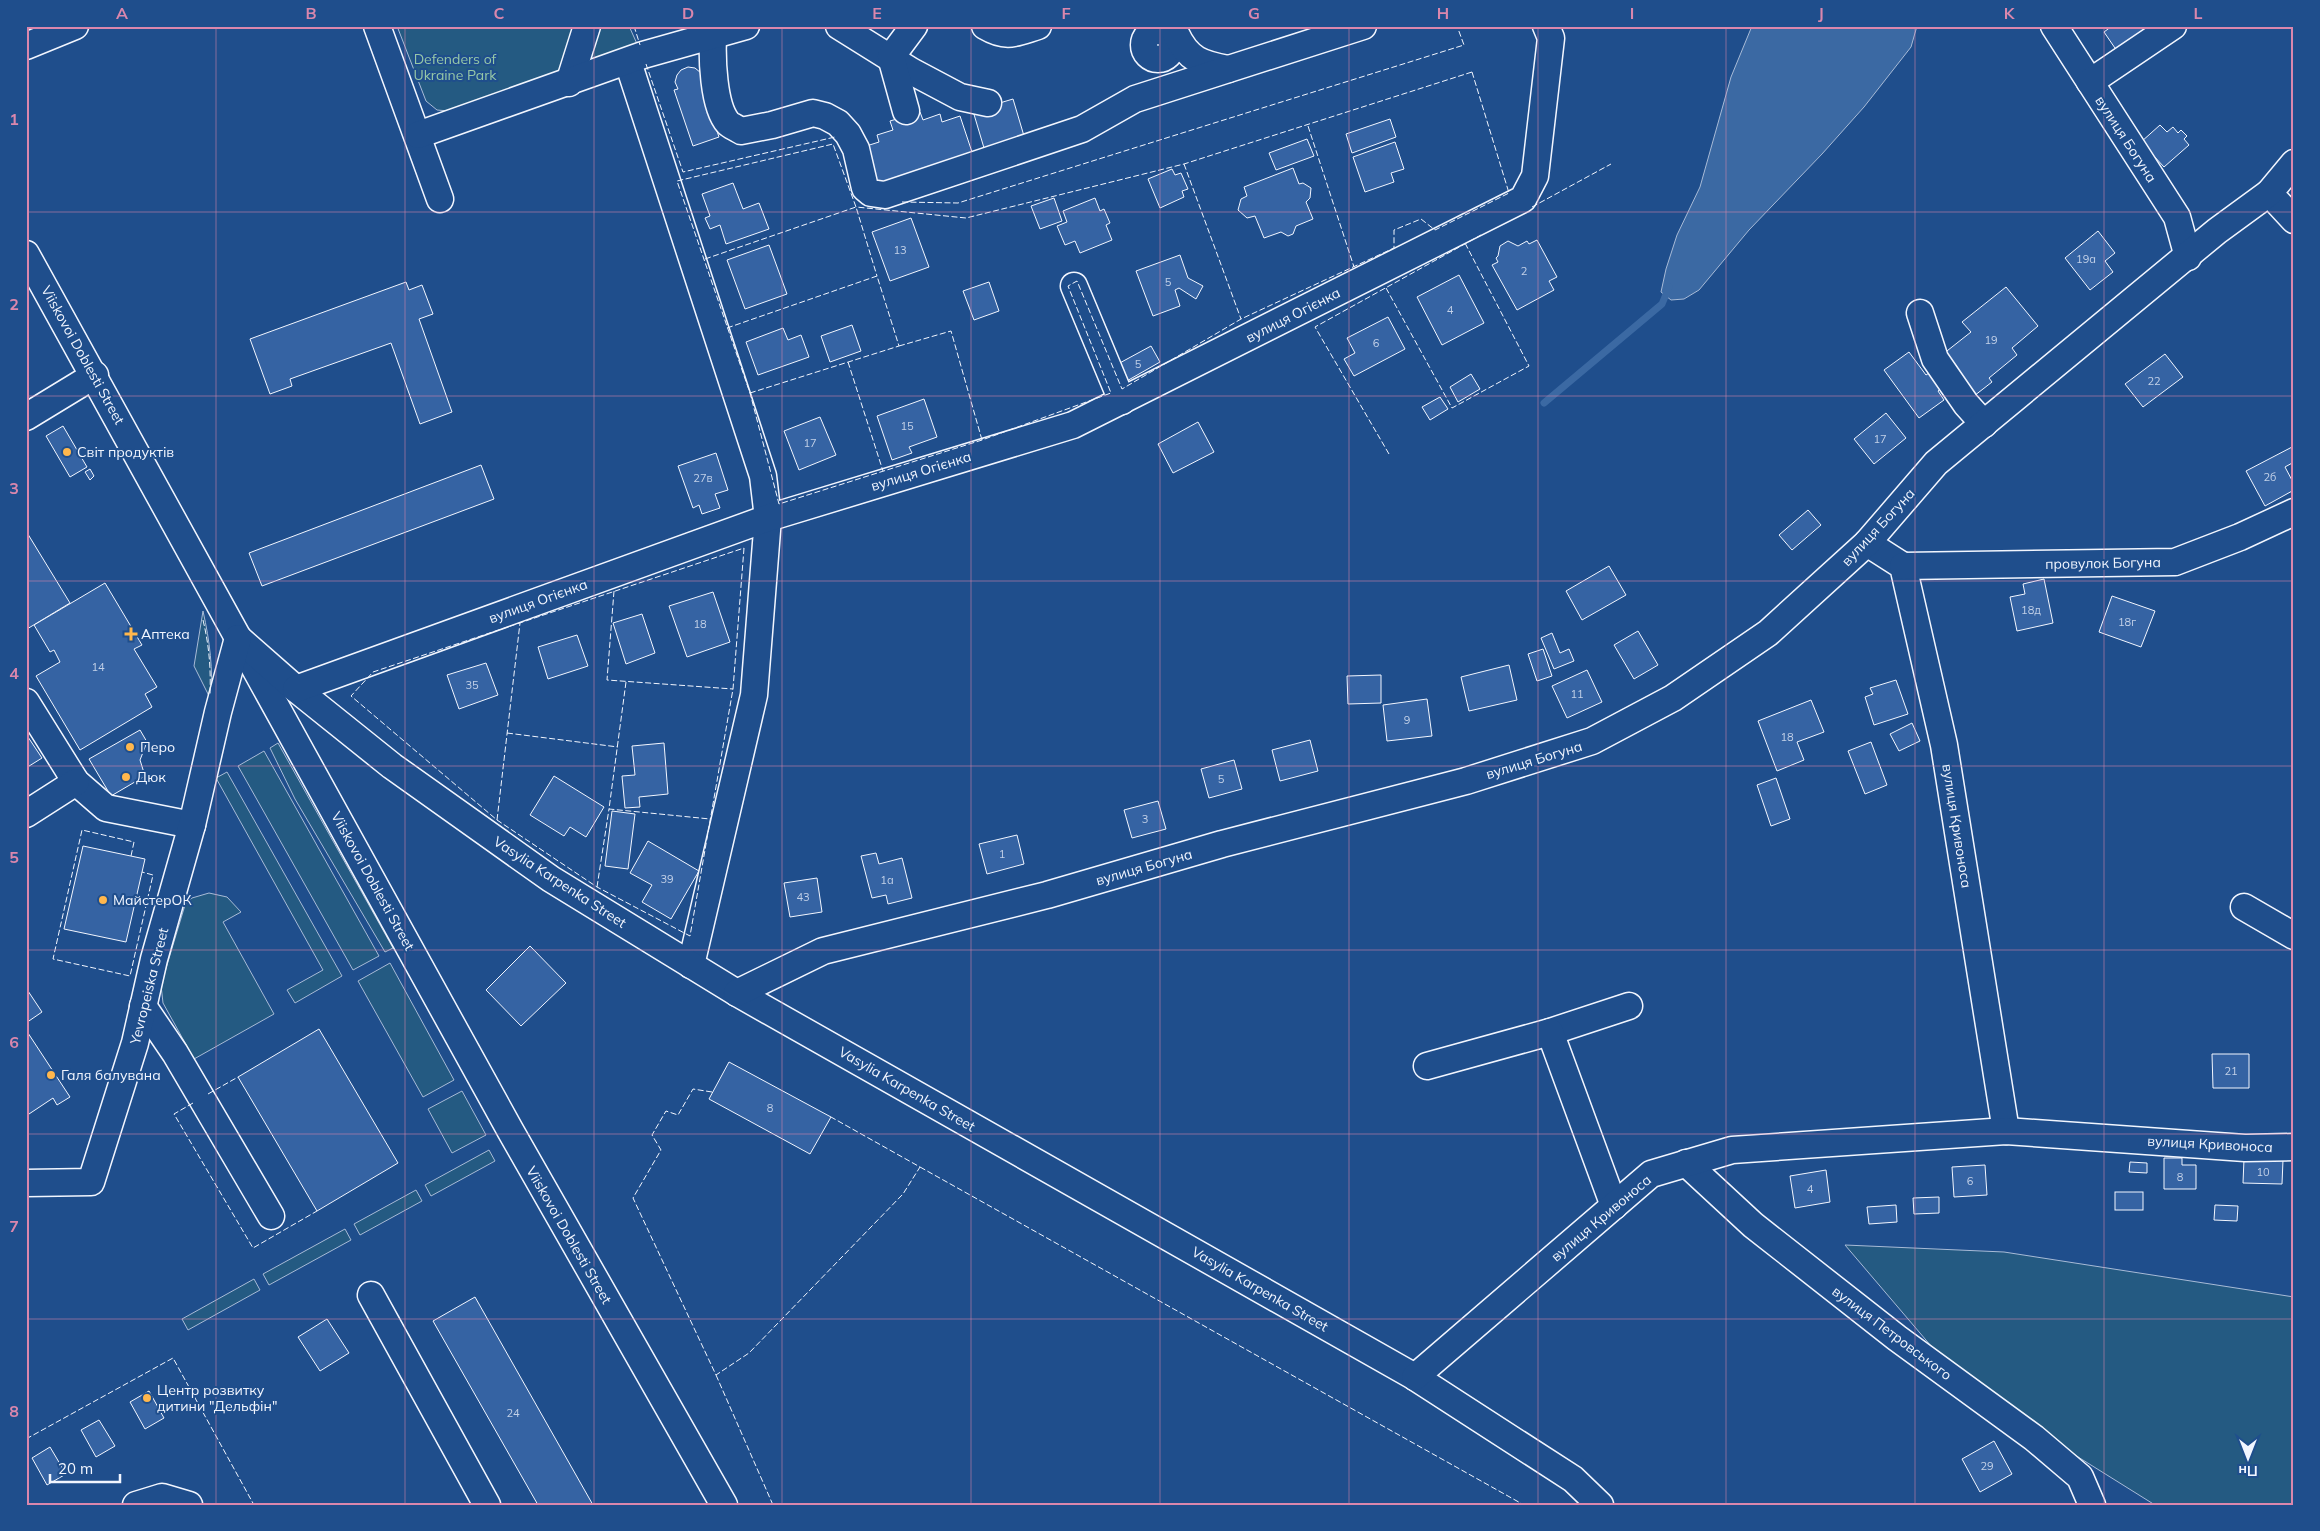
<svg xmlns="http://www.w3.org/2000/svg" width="2320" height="1531" font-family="Mulish,sans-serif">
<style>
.green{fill:#245a82;stroke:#a8bbd7}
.water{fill:#3b69a3;stroke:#a8bbd7}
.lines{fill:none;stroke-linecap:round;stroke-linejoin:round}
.stream{stroke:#3b69a3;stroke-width:7}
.building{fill:#3563a3;stroke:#f2f6ff}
.minor-casing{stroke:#f2f6ff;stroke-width:29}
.minor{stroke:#1f4e8c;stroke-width:26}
.fence{stroke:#f2f6ff;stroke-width:1;stroke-dasharray:6 2.5;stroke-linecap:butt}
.grid{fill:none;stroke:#da87ad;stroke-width:1;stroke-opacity:0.55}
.poi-dot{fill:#ffb74d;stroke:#1f4e8c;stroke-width:2}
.labels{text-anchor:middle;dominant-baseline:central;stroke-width:4;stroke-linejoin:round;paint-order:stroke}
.number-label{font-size:11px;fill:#c3d1e8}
.park-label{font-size:14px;fill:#97c8a6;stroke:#1f4e8c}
.street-label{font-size:14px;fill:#f2f6ff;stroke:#1f4e8c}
.poi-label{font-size:14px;fill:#f2f6ff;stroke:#1f4e8c;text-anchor:start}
.neatline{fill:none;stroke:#da87ad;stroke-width:2}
.grid-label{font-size:16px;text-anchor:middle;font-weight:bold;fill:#da87ad}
</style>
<rect width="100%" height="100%" fill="#1f4e8c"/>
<g class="green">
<polygon points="397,26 629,26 638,46 449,111 437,110 426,101"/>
<path d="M203,611C210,642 213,669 211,700L194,666Z"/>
<polygon points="278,743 393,948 385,952 295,799 270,748"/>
<polygon points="264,751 379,956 353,970 238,766"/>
<polygon points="227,772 342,976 295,1003 287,990 323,970 216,778"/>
<polygon points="209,893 227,897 241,912 223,922 274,1014 194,1059 163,1003 161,985 185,905 192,898"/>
<polygon points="390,963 454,1080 423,1097 358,981"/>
<polygon points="462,1091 486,1135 452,1153 428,1109"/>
<polygon points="489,1150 495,1161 431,1196 425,1185"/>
<polygon points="416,1190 422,1201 360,1235 354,1224"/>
<polygon points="345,1229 351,1240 269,1285 263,1274"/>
<polygon points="1845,1245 2004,1252 2294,1297 2294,1505 2155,1505 1966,1387"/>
<polygon points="254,1279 260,1290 188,1330 182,1319"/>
</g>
<polygon class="water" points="1752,26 1917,26 1911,47 1864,107 1822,154 1749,230 1699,290 1684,299 1671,300 1661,292 1666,269 1677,235 1700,187 1731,77"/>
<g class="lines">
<polyline class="stream" points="1544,403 1662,304 1669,287"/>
</g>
<g class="building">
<polygon points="2112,26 2152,26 2117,51 2104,32"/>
<polygon points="688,67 695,68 701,73 703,80 702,87 719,137 693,146 674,90 678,89 675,82 677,75 681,70"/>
<polygon points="1013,99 1024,136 984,148 973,111"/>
<polygon points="920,112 923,120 940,114 942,122 960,116 972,152 873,186 860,148 879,142 877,135 893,130 890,121"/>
<polygon points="1390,119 1396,137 1352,153 1346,134"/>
<polygon points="2160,125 2167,132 2173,127 2178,133 2181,130 2187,136 2184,139 2189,145 2164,167 2141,142"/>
<polygon points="1307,139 1314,156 1276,170 1269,153"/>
<polygon points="1395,142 1404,169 1391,173 1394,182 1365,192 1353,157"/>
<polygon points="1293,168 1299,184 1303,183 1311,188 1310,198 1306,202 1313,219 1296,226 1293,234 1288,236 1281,232 1264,238 1255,216 1247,218 1238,210 1241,199 1247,196 1244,187"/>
<polygon points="1172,169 1175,175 1181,173 1188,189 1182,191 1184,197 1160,208 1148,179"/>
<polygon points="733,183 743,209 759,203 769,229 726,244 720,225 710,229 705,218 710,216 702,194"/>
<polygon points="1054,198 1062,221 1040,229 1031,206"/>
<polygon points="1095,198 1100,211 1104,209 1110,223 1106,225 1112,240 1080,253 1075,241 1065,245 1057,226 1067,222 1063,211"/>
<polygon points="911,218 929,267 890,281 872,232"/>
<polygon points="2098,231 2115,253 2105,261 2113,272 2090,290 2065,258"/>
<polygon points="1537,240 1557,277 1549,281 1554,290 1517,310 1492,265 1498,262 1496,258 1498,256 1500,246 1508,241 1518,246 1527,241 1529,244"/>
<polygon points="769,245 787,294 745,309 727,260"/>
<polygon points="1180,255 1188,278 1203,286 1196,299 1179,288 1175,290 1180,306 1153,316 1136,271"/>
<polygon points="1459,275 1484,323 1442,345 1417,297"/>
<polygon points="406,282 409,290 422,285 433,314 419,319 452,412 420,424 391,343 290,379 292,386 270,394 250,339"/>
<polygon points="989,282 999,311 974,320 963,291"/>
<polygon points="2006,287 2038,326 2012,348 2017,355 1989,378 1992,382 1974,396 1938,358 1971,332 1962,322"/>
<polygon points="1388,317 1405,349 1354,376 1344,359 1355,353 1347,338"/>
<polygon points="852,325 861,351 830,362 821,336"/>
<polygon points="783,328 788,340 801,335 809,357 758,375 746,342"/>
<polygon points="1151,346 1160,362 1125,382 1116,365"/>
<polygon points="1909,352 1926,375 1932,371 1944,386 1938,391 1944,400 1919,418 1884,370"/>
<polygon points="2165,354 2183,377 2143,407 2125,384"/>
<polygon points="1471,374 1480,389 1458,402 1450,387"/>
<polygon points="1440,397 1448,409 1430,420 1422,407"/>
<polygon points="924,399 937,437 909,447 912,453 892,460 877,416"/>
<polygon points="1886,413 1906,438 1874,464 1854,439"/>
<polygon points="820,417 836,455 799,470 784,431"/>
<polygon points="1198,422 1214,452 1173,473 1158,444"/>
<polygon points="63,426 87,467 70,477 46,436"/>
<polygon points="2294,446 2294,462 2285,467 2294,484 2294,490 2265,506 2246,471"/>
<polygon points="716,453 728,490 715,494 720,508 702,514 699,505 693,508 678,466"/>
<polygon points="481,465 494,499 262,586 249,553"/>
<polygon points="90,469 94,476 90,480 85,472"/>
<polygon points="1808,510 1821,525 1792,550 1779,535"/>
<polygon points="26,531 70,603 27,629 26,629"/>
<polygon points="1609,566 1626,595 1582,620 1566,591"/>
<polygon points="2044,579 2053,623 2017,631 2010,597 2025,594 2023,584"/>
<polygon points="105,583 142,645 134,649 157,687 145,694 152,707 80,750 36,676 60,662 54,650 50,652 34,625"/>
<polygon points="713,592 730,642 687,657 669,606"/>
<polygon points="2112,596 2155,611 2141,647 2099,632"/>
<polygon points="642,614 655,653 626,664 613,623"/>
<polygon points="1638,631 1658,665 1634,679 1614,645"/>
<polygon points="1552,633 1560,653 1569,649 1574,661 1554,669 1541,638"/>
<polygon points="577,635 588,666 548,679 538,647"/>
<polygon points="1543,649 1552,676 1537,681 1528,654"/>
<polygon points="486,663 498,695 459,709 447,675"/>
<polygon points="1509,665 1517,700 1469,711 1461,677"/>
<polygon points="1587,670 1602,702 1567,718 1552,686"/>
<polygon points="1381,675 1381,703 1348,704 1347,676"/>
<polygon points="1896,680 1908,714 1874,725 1865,697 1873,694 1870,688"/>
<polygon points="1427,699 1432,736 1387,741 1383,705"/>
<polygon points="1811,700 1824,732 1797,742 1804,760 1777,771 1758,721"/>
<polygon points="1912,723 1920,741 1899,751 1890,734"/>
<polygon points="140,730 147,742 140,760 145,776 111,796 89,759"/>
<polygon points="26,734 42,758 26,768"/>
<polygon points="1310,740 1318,771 1280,781 1272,750"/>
<polygon points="1871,742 1887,785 1865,794 1848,751"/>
<polygon points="664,743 668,794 639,797 640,807 625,808 622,776 635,775 632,746"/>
<polygon points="1234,760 1242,789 1209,798 1201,769"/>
<polygon points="554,776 604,807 586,837 570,827 564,836 530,815"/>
<polygon points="1776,778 1790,819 1771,826 1757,785"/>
<polygon points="1158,801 1166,829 1132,838 1124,810"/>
<polygon points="612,811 635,814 628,869 605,866"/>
<polygon points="1017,835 1024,864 987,874 979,844"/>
<polygon points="648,841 699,871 671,919 642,902 652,885 630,873"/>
<polygon points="83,846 145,859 126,942 64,929"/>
<polygon points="876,853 879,864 902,858 912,898 888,904 886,895 872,898 861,856"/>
<polygon points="817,878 822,912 790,917 784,883"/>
<polygon points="530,946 566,983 521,1026 486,990"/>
<polygon points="26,988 42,1012 26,1023"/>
<polygon points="319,1029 398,1163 317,1211 238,1077"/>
<polygon points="26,1030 70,1097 57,1105 53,1098 26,1116"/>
<polygon points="2212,1054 2249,1054 2249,1088 2213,1088"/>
<polygon points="729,1062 831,1117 810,1154 709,1099"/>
<polygon points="2164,1158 2182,1158 2182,1165 2196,1165 2196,1189 2164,1189"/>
<polygon points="2244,1159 2283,1160 2282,1184 2243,1183"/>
<polygon points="2130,1162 2147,1163 2147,1173 2129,1172"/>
<polygon points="1985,1165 1987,1195 1954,1197 1952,1167"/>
<polygon points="1826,1170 1830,1202 1795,1208 1790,1176"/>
<rect x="2115" y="1192" width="28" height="18"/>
<polygon points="1939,1197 1939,1213 1914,1214 1913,1198"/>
<polygon points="1896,1205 1897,1222 1869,1224 1867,1207"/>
<polygon points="2215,1205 2238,1206 2237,1221 2214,1220"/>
<polygon points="475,1297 593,1505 538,1505 433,1321"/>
<polygon points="327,1319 349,1353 320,1371 298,1337"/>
<polygon points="149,1391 164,1418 145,1429 130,1402"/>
<polygon points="99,1420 115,1446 96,1457 81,1430"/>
<polygon points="1994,1441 2012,1474 1980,1492 1962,1459"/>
<polygon points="50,1447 66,1474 47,1485 32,1458"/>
</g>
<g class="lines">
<g class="minor-casing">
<g id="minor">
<polyline points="377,26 440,199"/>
<polyline points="839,26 911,71 960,97 988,103"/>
<path d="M985,26C1007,39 1015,33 1038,26"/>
<polyline points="2054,26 2177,217 2188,257"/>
<circle cx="1158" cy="45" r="14"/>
<path d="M1176,34C1188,60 1202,64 1228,69"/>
<path d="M713,36C712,57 713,106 728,123C731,126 737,128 741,131L772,125L813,113L825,116L838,123L848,134L856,149L865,188L871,193L885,195L1082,129L1135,99L1363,26"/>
<polyline points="26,46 75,26"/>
<polyline points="628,62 763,476 768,518 754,695 691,965"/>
<polyline points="2090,82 2173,26"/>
<polyline points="569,83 587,26"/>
<polyline points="906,111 891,57 914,26"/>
<polyline points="418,135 643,55 746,26"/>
<polyline points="2269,193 2294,220"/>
<polyline points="26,254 510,1130 724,1505"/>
<polyline points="1074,286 1122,401"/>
<polyline points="1920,313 1935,359 1966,404 1984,424"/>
<polyline points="26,417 95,375"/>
<polyline points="1867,543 1903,566 1944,745 2006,1131"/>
<polyline points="1903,566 2175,562 2240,537 2294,512"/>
<polyline points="238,638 296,689 392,766 551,879 737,993 1415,1377 1573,1479 1600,1505"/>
<polyline points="296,689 768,518 1073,425 1523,199 1535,176 1551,38 1546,26"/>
<polyline points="26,702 76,782 106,808 192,825"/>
<polyline points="26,814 76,782"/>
<polyline points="2244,907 2294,936"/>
<polyline points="737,993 823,951 1047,895 1222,844 1466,781 1592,741 1673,698 1768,633 1867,543 1936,463 2217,231 2269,193 2294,163"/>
<polyline points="143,1006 175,1053 271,1216"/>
<polyline points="1550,1032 1629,1006"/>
<polyline points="1427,1066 1550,1032 1614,1206"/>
<polyline points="1686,1163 1753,1225 1897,1338 2034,1438 2080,1477 2092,1505"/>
<polyline points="26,1183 91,1182 135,1043 154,959 192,825 218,712 238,638"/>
<polyline points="371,1295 487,1505"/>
<polyline points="1415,1377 1651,1174 1732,1150 2006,1131 2245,1148 2294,1147"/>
<polyline points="136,1505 162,1497 189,1505"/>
</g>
</g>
<use href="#minor" class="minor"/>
<g class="fence">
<polyline points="634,26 640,45"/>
<polyline points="646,64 683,172 835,137"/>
<polygon points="1472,72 1509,193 1435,230 1421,219 1394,230 1394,248 1241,319 1122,389 1077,281 1068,286 1111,393 982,440 779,504 750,393 677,181 833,144 856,207 966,218 1184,164"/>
<polyline points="1308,126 1354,267"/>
<polyline points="1184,164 1241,319"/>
<polyline points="902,202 958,203 1464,45 1457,26"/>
<polyline points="1532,207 1611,164"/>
<polyline points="705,259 856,207 877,276"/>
<polyline points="1386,288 1452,408 1529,366 1465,243"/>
<polyline points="727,328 877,276 899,346 750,393"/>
<polyline points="899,346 951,331 982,440"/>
<polyline points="848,362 883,471"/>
<polyline points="1389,454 1315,327 1481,235"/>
<polygon points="744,548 733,689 690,936 597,887 497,820 351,696 373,672"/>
<polyline points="614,591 607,680 733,689"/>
<path d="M203,620C209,645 211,668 210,694"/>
<polyline points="626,682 609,809 710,819"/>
<polyline points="507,733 618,747"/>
<polyline points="497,820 520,623"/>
<polyline points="131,856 134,842 82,830 53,959 130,976 153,875 142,872"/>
<polyline points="597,887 609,809"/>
<polyline points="712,1092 693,1089 678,1115 666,1111 652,1135 661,1150 633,1198 716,1375 749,1353 903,1194 920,1167 831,1117"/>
<polyline points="208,1094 238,1077"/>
<polyline points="193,1103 174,1114 253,1248 317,1211"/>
<polyline points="920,1167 1524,1505"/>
<polyline points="716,1375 773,1505"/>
<polyline points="26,1439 173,1358 254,1505"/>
</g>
</g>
<path class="grid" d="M216,26V1505M405,26V1505M594,26V1505M782,26V1505M971,26V1505M1160,26V1505M1349,26V1505M1538,26V1505M1726,26V1505M1915,26V1505M2104,26V1505M26,212H2294M26,396H2294M26,581H2294M26,766H2294M26,950H2294M26,1134H2294M26,1319H2294"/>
<g class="poi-dot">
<circle cx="67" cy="452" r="5"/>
<path d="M128.5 626.5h5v5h5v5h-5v5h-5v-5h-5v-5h5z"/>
<circle cx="130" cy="747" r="5"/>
<circle cx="126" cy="777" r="5"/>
<circle cx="103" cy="900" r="5"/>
<circle cx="51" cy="1075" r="5"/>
<circle cx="147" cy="1398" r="5"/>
</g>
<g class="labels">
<g class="number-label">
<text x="900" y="250">13</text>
<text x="2086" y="259">19а</text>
<text x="1524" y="271">2</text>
<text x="1168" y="282">5</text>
<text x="1450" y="310">4</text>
<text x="1991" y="340">19</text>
<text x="1376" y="343">6</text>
<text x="1138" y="364">5</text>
<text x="2154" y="381">22</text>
<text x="907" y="426">15</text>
<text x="1880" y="439">17</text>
<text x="810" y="443">17</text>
<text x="2270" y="477">2б</text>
<text x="703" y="478">27в</text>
<text x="2031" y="610">18д</text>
<text x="2127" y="622">18г</text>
<text x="700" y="624">18</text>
<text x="98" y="667">14</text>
<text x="472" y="685">35</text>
<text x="1577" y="694">11</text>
<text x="1407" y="720">9</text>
<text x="1787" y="737">18</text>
<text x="1221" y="779">5</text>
<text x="1145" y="819">3</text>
<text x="1002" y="854">1</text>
<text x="667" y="879">39</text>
<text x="887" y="880">1а</text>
<text x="803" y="897">43</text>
<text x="2231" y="1071">21</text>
<text x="770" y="1108">8</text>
<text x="2263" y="1172">10</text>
<text x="2180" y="1177">8</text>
<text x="1970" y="1181">6</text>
<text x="1810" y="1189">4</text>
<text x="513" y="1413">24</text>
<text x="1987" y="1466">29</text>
</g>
<g class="park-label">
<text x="455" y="59">Defenders of<tspan x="455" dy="16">Ukraine Park</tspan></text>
</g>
<g class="street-label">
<text transform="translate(2126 139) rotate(57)">вулиця Богуна</text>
<text transform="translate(1293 315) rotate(-27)">вулиця Огієнка</text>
<text transform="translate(83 355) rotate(61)">Viiskovoi Doblesti Street</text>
<text transform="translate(921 471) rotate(-17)">вулиця Огієнка</text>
<text transform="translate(1878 527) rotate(-47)">вулиця Богуна</text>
<text transform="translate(2103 563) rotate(-1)">провулок Богуна</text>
<text transform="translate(538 601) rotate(-20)">вулиця Огієнка</text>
<text transform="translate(1534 760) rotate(-17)">вулиця Богуна</text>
<text transform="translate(1957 826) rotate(81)">вулиця Кривоноса</text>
<text transform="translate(1144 867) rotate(-16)">вулиця Богуна</text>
<text transform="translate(373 881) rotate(61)">Viiskovoi Doblesti Street</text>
<text transform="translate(560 882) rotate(33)">Vasylia Karpenka Street</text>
<text transform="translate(149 986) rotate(-76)">Yevropeiska Street</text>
<text transform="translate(907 1089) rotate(30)">Vasylia Karpenka Street</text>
<text transform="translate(2210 1144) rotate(3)">вулиця Кривоноса</text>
<text transform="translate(1601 1218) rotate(-40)">вулиця Кривоноса</text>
<text transform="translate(569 1235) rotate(60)">Viiskovoi Doblesti Street</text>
<text transform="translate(1260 1289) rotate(30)">Vasylia Karpenka Street</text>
<text transform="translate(1892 1333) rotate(37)">вулиця Петровського</text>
</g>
<g class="poi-label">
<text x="77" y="452">Світ продуктів</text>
<text x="141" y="634">Аптека</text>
<text x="140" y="747">Перо</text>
<text x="136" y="777">Дюк</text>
<text x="113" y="900">МайстерОК</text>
<text x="61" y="1075">Галя балувана</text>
<text x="157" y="1390">Центр розвитку<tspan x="157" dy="16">дитини "Дельфін"</tspan></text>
</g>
</g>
<rect width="2320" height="1531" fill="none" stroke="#1f4e8c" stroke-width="55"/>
<g transform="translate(2248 1458) rotate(180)" stroke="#1f4e8c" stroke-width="4" paint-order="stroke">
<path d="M0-4L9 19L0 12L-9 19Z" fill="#f2f6ff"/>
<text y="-8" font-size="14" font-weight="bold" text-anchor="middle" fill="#f2f6ff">Пн</text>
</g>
<path d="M50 1474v8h70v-8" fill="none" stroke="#f2f6ff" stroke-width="2.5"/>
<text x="58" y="1474" font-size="15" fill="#f2f6ff" stroke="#1f4e8c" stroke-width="4" paint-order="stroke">20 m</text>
<rect x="28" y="28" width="2264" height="1476" class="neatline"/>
<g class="grid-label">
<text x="122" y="19">A</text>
<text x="311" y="19">B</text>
<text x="499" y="19">C</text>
<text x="688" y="19">D</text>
<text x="877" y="19">E</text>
<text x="1066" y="19">F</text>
<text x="1254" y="19">G</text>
<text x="1443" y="19">H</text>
<text x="1632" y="19">I</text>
<text x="1821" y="19">J</text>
<text x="2009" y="19">K</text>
<text x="2198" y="19">L</text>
<text x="14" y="125">1</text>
<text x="14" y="310">2</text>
<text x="14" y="494">3</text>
<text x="14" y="679">4</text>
<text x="14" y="863">5</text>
<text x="14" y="1048">6</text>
<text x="14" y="1232">7</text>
<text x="14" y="1417">8</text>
</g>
</svg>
